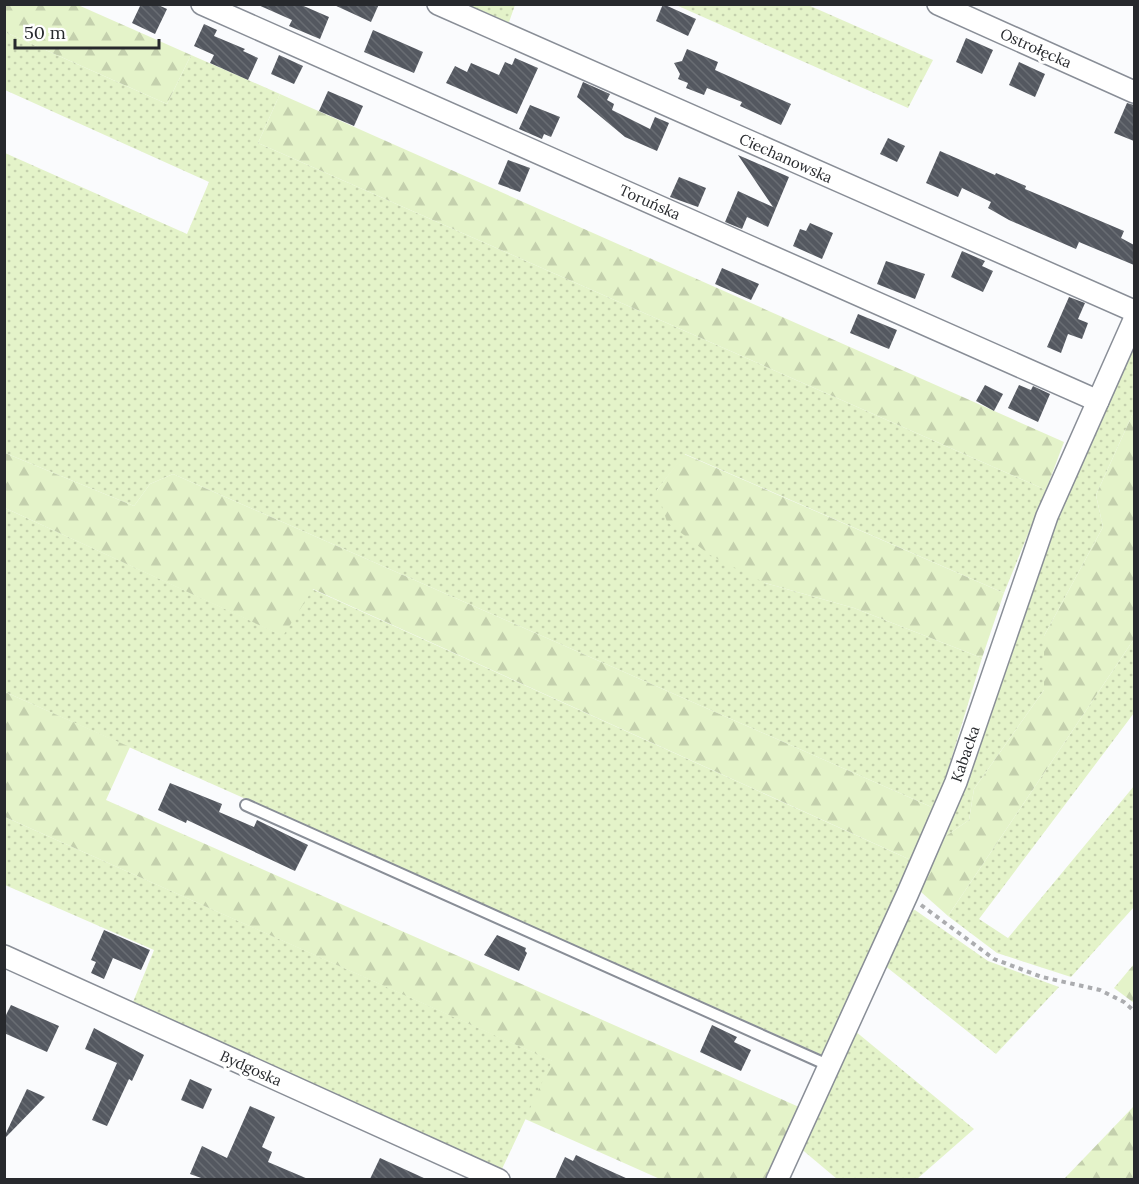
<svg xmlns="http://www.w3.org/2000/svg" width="1139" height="1184" font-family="Lora,serif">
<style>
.grass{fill:url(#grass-dots)}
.forest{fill:url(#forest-firs)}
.building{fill:url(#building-back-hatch)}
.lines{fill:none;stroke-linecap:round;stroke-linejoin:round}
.lane-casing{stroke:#898e97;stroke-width:14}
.street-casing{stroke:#898e97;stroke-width:24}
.path{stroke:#abacaf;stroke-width:4;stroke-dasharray:4.5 4.5;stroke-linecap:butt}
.lane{stroke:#fff;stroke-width:10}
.street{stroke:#fff;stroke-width:21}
.labels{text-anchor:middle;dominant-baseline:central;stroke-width:6;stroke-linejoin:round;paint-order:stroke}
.street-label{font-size:15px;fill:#27292d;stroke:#fff}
</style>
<defs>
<pattern id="grass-dots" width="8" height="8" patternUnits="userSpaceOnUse" patternTransform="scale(1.5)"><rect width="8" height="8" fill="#e4f3c9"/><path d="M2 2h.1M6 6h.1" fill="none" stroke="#c4d0ad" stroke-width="1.8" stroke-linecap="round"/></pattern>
<pattern id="forest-firs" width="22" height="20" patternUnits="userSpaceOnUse" patternTransform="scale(1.5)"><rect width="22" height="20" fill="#e4f3c9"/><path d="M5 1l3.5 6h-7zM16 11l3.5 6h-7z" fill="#c4d0ad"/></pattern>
<pattern id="building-back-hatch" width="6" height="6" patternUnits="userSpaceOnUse" patternTransform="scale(1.5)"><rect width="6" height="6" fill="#545860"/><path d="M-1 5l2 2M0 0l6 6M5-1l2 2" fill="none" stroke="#696d73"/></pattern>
</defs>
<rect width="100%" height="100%" fill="#fafbfd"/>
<g class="grass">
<polygon points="462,5 515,5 508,25"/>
<polygon points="676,5 808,5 933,60 908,108"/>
<polygon points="5,32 167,104 191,55 280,94 258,143 1046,490 1004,593 685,454 657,490 765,583 854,608 982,658 936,809 173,474 150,484 134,506 5,453 5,153 187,234 209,182 5,90"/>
<polygon points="1134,348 1134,411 1096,495 1103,527 1044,636 1044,690 974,789 969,820 943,838 1056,519"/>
<polygon points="5,508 282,635 312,589 913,861 822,1055 5,692"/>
<polygon points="1134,639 1134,713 979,919 1008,938 1134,786 1134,907 1071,977 997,953 948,916"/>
<polygon points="5,817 553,1061 501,1171 131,1007 154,950 5,885"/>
<polygon points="915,910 988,961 1059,987 996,1054 884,965 908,911"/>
<polygon points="855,1031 974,1129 917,1179 837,1179 799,1147"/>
</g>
<g class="forest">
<polygon points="5,4 78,5 191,55 167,104 5,32"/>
<polygon points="280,94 1064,442 1046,490 258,143"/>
<polygon points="1134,411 1134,639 948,916 921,892 924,877 943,838 969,820 974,789 1044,690 1044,636 1103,527 1096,495"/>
<polygon points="5,453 134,506 150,484 173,474 936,809 913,861 313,589 283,636 5,508"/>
<polygon points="684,454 1004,593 982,658 854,608 765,583 710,555 667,522 657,490"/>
<polygon points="5,692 130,747 106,800 799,1107 767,1179 660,1179 525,1119 552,1061 5,817"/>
<polygon points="1134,964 1134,1003 1114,988"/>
<polygon points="1134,1106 1134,1179 1064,1179"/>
</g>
<g class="building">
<polygon points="141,4 156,4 167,9 155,34 132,23"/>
<polygon points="256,4 299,4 329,17 320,39 289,26 292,20"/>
<polygon points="332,4 379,4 371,22"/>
<polygon points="663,4 696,19 688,36 656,21"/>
<polygon points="204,24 217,30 214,36 245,49 243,51 258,58 248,80 210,63 214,55 194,46"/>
<polygon points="373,30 423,52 414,73 364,52"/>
<polygon points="966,38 993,50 982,74 956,62"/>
<polygon points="687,49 718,62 715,70 791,104 781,125 740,106 742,102 707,88 704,95 686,88 688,83 678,79 680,74 674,63 682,61"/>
<polygon points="279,55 303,66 294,84 271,74"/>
<polygon points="515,58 538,68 517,114 446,83 455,66 467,72 471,63 499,75 505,62 512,65"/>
<polygon points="1019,62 1045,74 1035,97 1009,85"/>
<polygon points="583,82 610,94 607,100 614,104 612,110 650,129 655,117 669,123 657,151 625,137 577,97"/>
<polygon points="328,91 363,106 354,126 319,111"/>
<polygon points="1127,103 1134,105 1134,141 1114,133"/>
<polygon points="530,105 560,117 551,137 544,134 542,139 519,129"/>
<polygon points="888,138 905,146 897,162 880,154"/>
<polygon points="940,151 995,175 996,173 1026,186 1025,189 1124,231 1121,238 1134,245 1134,265 1079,242 1076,249 1009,220 988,208 991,202 962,188 958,197 926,183"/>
<polygon points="738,155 789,177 768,227 747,217 742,229 725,222 738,191 773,207"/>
<polygon points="508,160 530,168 520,192 498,184"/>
<polygon points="679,177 706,188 698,207 670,197"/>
<polygon points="810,223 833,233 822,259 793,246 800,229 806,231"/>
<polygon points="962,251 985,261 982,266 993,271 983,292 951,277"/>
<polygon points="886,261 925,274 915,299 877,284"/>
<polygon points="722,268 759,284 751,300 715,284"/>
<polygon points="1069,297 1085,303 1078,319 1088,323 1082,339 1068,334 1061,353 1047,347"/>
<polygon points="858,314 897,330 889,349 850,333"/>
<polygon points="985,385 1003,394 994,411 976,401"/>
<polygon points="1019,385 1031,390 1033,386 1050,394 1038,422 1008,408"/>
<polygon points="170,783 222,804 219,812 254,827 257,820 308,845 295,871 187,820 186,823 158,810"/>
<polygon points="104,930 150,950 141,970 113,958 104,979 91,973 96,962 91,960"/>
<polygon points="497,935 526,948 525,951 527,953 519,971 484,955"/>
<polygon points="11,1005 59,1026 47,1052 4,1033 4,1019"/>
<polygon points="712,1025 737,1037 734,1042 751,1050 741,1071 700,1052"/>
<polygon points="94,1028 144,1055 132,1081 129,1079 107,1126 92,1120 117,1063 85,1049"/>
<polygon points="190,1079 212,1089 203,1109 181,1100"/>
<polygon points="27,1089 45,1097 6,1137 5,1135"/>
<polygon points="250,1106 275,1117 262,1147 272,1152 268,1162 308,1179 204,1179 190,1174 202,1146 227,1158"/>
<polygon points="576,1155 597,1165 628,1179 555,1179 565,1157 573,1161"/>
<polygon points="380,1158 426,1179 370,1179"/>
</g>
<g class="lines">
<g class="lane-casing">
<polyline id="lane" points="246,805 830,1066"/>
</g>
<g class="street-casing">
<g id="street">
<polyline points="202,4 1098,401"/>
<polyline points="438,4 1134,311"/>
<polyline points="938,4 1134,92"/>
<polyline points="4,956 499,1180"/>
<polyline points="777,1180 907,895 956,782 1047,516 1134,320"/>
</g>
</g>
<polyline class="path" points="921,905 994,959 1042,977 1100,990 1124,1002 1134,1011"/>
<use href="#lane" class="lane"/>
<use href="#street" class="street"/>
</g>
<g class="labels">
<g class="street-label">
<text transform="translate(1036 48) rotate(24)">Ostrołęcka</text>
<text transform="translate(786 158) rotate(24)">Ciechanowska</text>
<text transform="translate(650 202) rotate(24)">Toruńska</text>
<text transform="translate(965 754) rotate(-71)">Kabacka</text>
<text transform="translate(251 1068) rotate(24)">Bydgoska</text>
</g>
</g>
<rect width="1139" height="1184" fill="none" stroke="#27292d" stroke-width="12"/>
<path d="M15 39v9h144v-9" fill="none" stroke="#27292d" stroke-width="3"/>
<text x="24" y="39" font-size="18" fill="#27292d" stroke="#ffffff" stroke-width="4.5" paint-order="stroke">50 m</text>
</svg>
